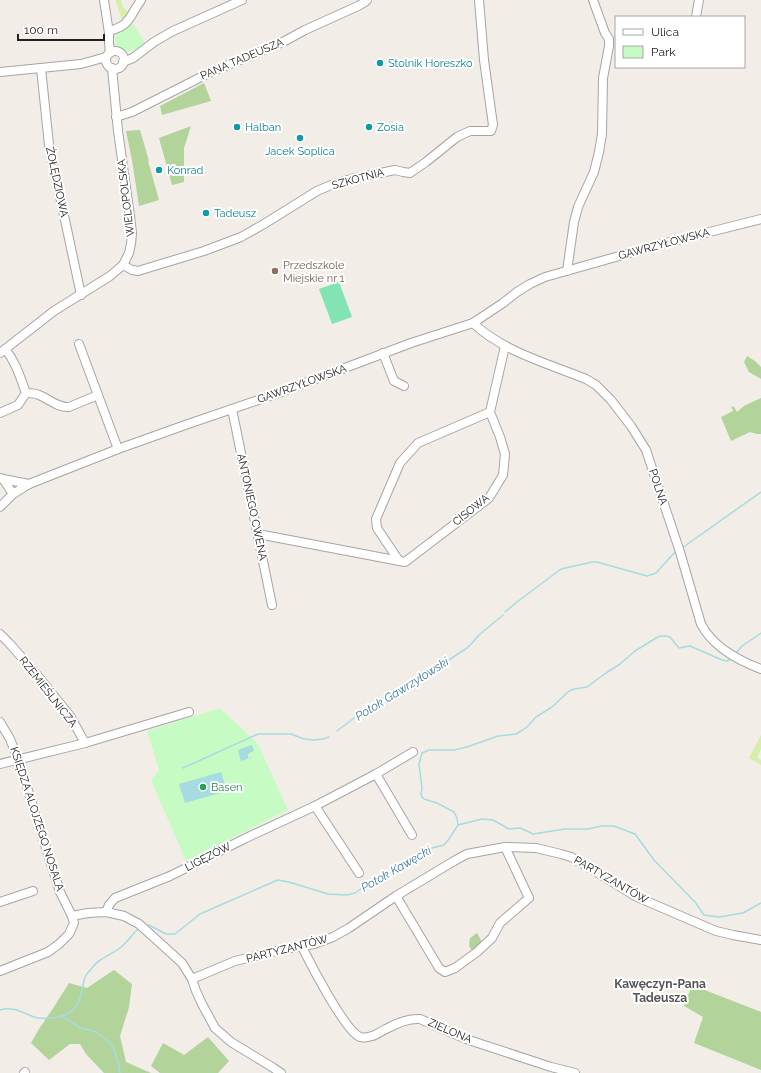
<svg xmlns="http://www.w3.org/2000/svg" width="761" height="1073" font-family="Raleway,sans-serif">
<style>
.grass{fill:#d4eeab}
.forest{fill:#b2d39a}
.park{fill:#c6fcc3}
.pitch{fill:#82e4b2}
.water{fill:#a6dbe1}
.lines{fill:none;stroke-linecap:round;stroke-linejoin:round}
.stream{stroke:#a6dbe1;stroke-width:1.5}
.minor-casing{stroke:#a5a5a5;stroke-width:10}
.minor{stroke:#fff;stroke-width:8}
.culture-dot{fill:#0f9aa8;stroke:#fff;stroke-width:1.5}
.education-dot{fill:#8d6e63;stroke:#fff;stroke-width:1.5}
.leisure-dot{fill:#2e9e5b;stroke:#fff;stroke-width:1.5}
.labels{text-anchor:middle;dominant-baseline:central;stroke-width:4;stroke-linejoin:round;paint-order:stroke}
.street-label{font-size:11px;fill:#212121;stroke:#fff}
.culture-label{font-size:11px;fill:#0d838f;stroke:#fff;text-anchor:start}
.education-label{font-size:11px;fill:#785e54;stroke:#fff;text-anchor:start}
.leisure-label{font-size:11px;fill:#27864d;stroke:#fff;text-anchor:start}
.water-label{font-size:12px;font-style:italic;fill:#3f7a9e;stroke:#fff}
.neighbourhood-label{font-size:12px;font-weight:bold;fill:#545454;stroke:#fff}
</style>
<rect width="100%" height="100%" fill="#f2ede7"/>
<g class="grass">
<polygon points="116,0 121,0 122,6 129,13 123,22 116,2"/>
<polygon points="761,735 761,749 757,758 761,760 761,765 749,758"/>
</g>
<g class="forest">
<polygon points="204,83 211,101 162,115 160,106"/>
<polygon points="191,126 184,148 184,182 172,185 159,138"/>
<polygon points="140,130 149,161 148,161 159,200 139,206 132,160 126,131"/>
<polygon points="747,356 755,361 761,367 761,379 749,372 744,362"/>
<polygon points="761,398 761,434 757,434 750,432 731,441 721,417 733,411 731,406 734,407 737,412 744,406"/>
<polygon points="477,933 482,942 472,951 469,946 470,938"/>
<polygon points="114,970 132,984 129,1007 120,1036 126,1062 151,1073 104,1073 86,1054 80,1044 70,1044 49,1060 31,1043 39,1029 52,1010 69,983 87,988"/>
<polygon points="692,985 761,1012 761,1070 694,1043 703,1017 684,1006"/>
<polygon points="208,1037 229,1061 218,1073 160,1073 151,1066 163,1043 184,1055"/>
</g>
<g class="park">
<path d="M132,24L134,25L144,41C144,42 144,44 144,44C143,45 139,47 138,48C127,54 112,54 115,36L129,25Z"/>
<polygon points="220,708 258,744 288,810 186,861 151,780 159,770 147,731"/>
</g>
<polygon class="pitch" points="339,282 352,317 332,324 319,289"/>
<g class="water">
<polygon points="252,745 254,751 249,753 248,755 248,758 251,757 251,758 241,761 238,751 240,749"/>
<polygon points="221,772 227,791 185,803 179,784"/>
</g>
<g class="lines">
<g class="stream">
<polyline points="682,548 761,492"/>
<polyline points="505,612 517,602 561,569 592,562 597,562 647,576 656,573 675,552"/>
<polyline points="735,654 742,646 761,633"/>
<polyline points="337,731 370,706 387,696 410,686 425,678 435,669 467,648 472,643 479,635 503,615"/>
<polyline points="183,768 258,734 291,734 304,739 314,740 323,739 329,737"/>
<polyline points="458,825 482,819 493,820 509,829 520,828 533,834 565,829 588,829 602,826 614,826 635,834 654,860 695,902 704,915 719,917 743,913 761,903"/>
<polyline points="147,926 149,925 166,934 175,934 200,914 273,882 278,880 289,882 328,894 347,895 355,893 374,880 404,866 428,849 444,845 449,839 458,825 457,818 454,812 437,803 424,799 422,797 421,794 422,788 419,764 422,753 429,750 454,750 467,747 498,736 516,734 521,731 527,727 536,717 552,707 569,691 574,689 587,687 591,684 606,673 620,664 635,651 656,638 661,636 666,636 670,637 679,648 690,646 722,660 727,661 731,659"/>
<path d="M0,1010C14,1005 25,1015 38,1018C45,1019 52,1018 59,1017C77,1012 80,1002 83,985C84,981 84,977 87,974C91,969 96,962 102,959C108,955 115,952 120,948C128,942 132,934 139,928"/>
<polyline points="61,1016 81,1028 94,1031 108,1041 114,1049 119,1064 120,1073"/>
</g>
<g class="minor-casing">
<g id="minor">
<polyline points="104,0 109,33 109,43 110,53"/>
<polyline points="696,17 699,0"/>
<path d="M109,31C131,25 129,17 141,0"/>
<circle cx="115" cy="60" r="9"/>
<polyline points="123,62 133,58 154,42 173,31 242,0"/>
<polyline points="41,68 49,145 81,295"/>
<polyline points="0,72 81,64 106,57"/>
<polyline points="116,117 132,112 209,73 283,42 305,30 358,6 365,2 367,0"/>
<polyline points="123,265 132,270 138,271 204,251 241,237 264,224 317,191 331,185 351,179 395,170 403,172 410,173 426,162 457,137 470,131 491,131 493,125 484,60 479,0"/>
<polyline points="567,271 574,222 578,207 594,172 599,152 602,134 603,78 609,46 609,39 605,33 593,0"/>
<path d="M473,323C502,351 549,364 586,379L596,385L611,400L631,426L646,450L680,552L701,624C713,647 737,660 761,669"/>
<polyline points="79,344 118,449"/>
<path d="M5,349C16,362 20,377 26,393C30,393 35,393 39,395C49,399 58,408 69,407L98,395"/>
<polyline points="0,353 54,311 110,276 123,265 129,253 131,244 132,233 130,216 118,131 112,68"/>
<polyline points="383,353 394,381 404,386"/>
<polyline points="232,409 272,605"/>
<polyline points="0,413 18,405 26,393"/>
<polyline points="1,478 3,479 13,494"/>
<polyline points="3,479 29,484"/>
<polyline points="0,507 13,494 29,484 118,449 188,424 276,394 411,343 473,323 503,303 517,292 530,284 545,277 658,245 761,219"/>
<polyline points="258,534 405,562 489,498 503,475 505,454 500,437 490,412 505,346"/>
<polyline points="399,561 377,528 376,519 400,463 418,443 490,412"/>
<polyline points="0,634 9,643 38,676 70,716 85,743"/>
<polyline points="0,722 10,739 18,759 60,892 72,916 74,923 69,934 59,944 48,952 0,971"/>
<polyline points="0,764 85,743 189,712"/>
<polyline points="376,774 413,752"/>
<polyline points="315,806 359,873"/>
<polyline points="396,896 439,968 445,972 455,968 477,952 492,938 500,923 529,898 505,847"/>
<polyline points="0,902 33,891"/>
<polyline points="106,912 109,905 115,898 170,876 246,838 315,806 376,774 412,835"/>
<polyline points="72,916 88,913 106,912 124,916 139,924 182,963 192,979 196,991 202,1004 215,1028 231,1042 272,1067 281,1073"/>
<path d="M302,947C310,963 345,1031 360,1037C363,1038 369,1037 372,1036C377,1035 381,1031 386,1029C397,1023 408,1018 420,1019L466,1039L484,1045L551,1067L575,1073"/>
<polyline points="192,979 235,961 280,950 314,944 333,937 349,928 396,896 454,861 467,854 505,847 536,848 561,854 571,857 593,870 637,897 695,922 716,931 733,935 761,940"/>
<polyline points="24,1073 25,1072"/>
</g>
</g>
<use href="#minor" class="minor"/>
</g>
<g class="culture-dot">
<circle cx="380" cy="63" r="4"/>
<circle cx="237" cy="127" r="4"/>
<circle cx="369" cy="127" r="4"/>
<circle cx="300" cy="138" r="4"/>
<circle cx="159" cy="170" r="4"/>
<circle cx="206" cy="213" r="4"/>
</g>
<circle class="education-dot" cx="275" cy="271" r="4"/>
<circle class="leisure-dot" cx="203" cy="787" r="4"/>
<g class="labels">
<g class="street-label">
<text transform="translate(242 59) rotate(-23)">PANA TADEUSZA</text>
<text transform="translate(358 179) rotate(-15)">SZKOTNIA</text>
<text transform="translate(57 182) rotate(78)">ŻOŁĘDZIOWA</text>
<text transform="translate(126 198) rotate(-97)">WIELOPOLSKA</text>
<text transform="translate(664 244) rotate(-15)">GAWRZYŁOWSKA</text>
<text transform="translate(302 384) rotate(-20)">GAWRZYŁOWSKA</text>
<text transform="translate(658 487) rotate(72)">POLNA</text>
<text transform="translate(252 507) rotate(78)">ANTONIEGO CWENA</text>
<text transform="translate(471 510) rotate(-39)">CISOWA</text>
<text transform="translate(48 692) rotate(52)">RZEMIEŚLNICZA</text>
<text transform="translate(37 819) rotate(72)">KSIĘDZA ALOJZEGO NOSALA</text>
<text transform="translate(208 857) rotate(-27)">LIGĘZÓW</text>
<text transform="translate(611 880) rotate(30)">PARTYZANTÓW</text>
<text transform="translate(287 949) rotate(-14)">PARTYZANTÓW</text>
<text transform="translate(450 1031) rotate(23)">ZIELONA</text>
</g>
<g class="culture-label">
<text x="388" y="63">Stolnik Horeszko</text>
<text x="245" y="127">Halban</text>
<text x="377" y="127">Zosia</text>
<text x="300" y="151" text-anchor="middle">Jacek Soplica</text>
<text x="167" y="170">Konrad</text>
<text x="214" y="213">Tadeusz</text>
</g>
<g class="education-label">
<text x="283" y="265">Przedszkole<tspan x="283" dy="13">Miejskie nr 1</tspan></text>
</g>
<g class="leisure-label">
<text x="211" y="787">Basen</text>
</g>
<g class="water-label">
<text transform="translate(402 689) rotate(-32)">Potok Gawrzyłowski</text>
<text transform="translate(396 869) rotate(-30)">Potok Kawęcki</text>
</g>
<g class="neighbourhood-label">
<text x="660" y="984">Kawęczyn-Pana<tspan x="660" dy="14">Tadeusza</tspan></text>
</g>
</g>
<rect x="615" y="16" width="130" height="52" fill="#ffffff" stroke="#a6a6a6"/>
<rect x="623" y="29" width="20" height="6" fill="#ffffff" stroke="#a6a6a6"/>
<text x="651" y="36" font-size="12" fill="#212121">Ulica</text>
<rect x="623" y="46" width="20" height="12" fill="#c6fcc3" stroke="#a6a6a6"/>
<text x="651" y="56" font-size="12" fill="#212121">Park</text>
<path d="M18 34v6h86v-6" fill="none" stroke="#212121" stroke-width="2"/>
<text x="24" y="34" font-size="12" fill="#212121" stroke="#ffffff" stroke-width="3" paint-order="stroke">100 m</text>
</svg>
